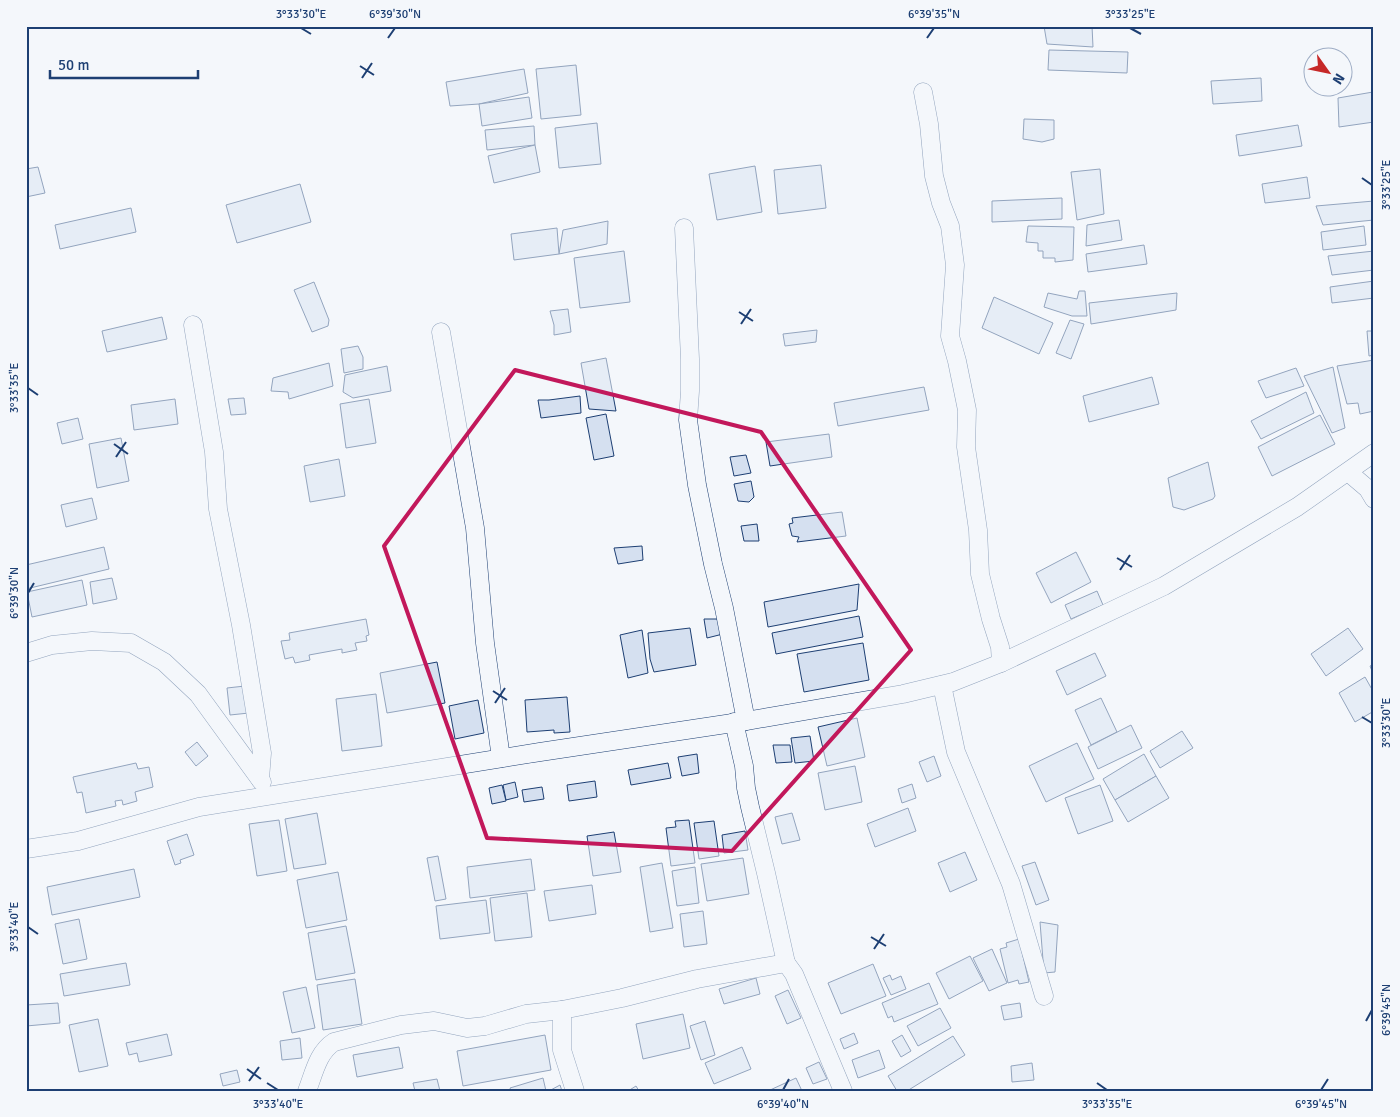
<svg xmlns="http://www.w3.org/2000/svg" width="1400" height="1117" font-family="Signika,sans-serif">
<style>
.building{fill:#d5e0f0;stroke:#1d3f73}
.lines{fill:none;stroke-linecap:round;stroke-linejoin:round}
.street-casing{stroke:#1d3f73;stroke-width:19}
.street{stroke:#f4f7fb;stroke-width:18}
.marked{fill:none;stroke:#c2185b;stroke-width:4;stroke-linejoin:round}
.ticks{fill:none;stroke:#1d3f73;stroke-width:2}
.neatline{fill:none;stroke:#1d3f73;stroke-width:2}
.ticks-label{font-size:12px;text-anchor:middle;fill:#1d3f73}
</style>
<rect width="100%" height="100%" fill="#f4f7fb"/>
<g class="building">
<polygon points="1044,26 1092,26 1093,47 1047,44"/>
<polygon points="1049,50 1128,52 1127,73 1048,70"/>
<polygon points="576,65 581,115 541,119 536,69"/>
<polygon points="524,69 528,93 479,104 450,106 446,82"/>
<polygon points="1261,78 1262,101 1213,104 1211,81"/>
<polygon points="1373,92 1374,122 1339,127 1338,98"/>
<polygon points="529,97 532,118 482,126 479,104"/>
<polygon points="1024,119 1054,120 1054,139 1042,142 1023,139"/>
<polygon points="597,123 601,164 559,168 555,128"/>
<polygon points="1298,125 1302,146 1239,156 1236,135"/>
<polygon points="534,126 535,145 487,150 485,130"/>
<polygon points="535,145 540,172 494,183 488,156"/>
<polygon points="821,165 826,208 778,214 774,170"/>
<polygon points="755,166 762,212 717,220 709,174"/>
<polygon points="38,167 45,193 26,197 26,169"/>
<polygon points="1100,169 1104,214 1077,220 1071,172"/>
<polygon points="1307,177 1310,198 1265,203 1262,184"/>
<polygon points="300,184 311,222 237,243 226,205"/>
<polygon points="1062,198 1062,219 992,222 992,201"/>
<polygon points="1374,201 1374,220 1323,225 1316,206"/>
<polygon points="131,208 136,232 60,249 55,225"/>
<polygon points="1119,220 1122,240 1086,246 1087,225"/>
<polygon points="608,221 607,244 559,254 563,230"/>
<polygon points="1028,226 1074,227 1073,260 1055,262 1055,258 1043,258 1043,251 1038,251 1038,243 1026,242"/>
<polygon points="1364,226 1366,245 1323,250 1321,232"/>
<polygon points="557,228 559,254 514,260 511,234"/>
<polygon points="1144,245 1147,264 1088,272 1086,254"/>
<polygon points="624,251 630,302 580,308 574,258"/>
<polygon points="1374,251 1374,270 1332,275 1328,256"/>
<polygon points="1374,281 1374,298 1332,303 1330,287"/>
<polygon points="314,282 329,320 328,326 312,332 294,290"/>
<polygon points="1079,291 1085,291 1087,316 1072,316 1044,307 1048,293 1077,299"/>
<polygon points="1177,293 1176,310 1091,324 1089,303"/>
<polygon points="994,297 1053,323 1039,354 982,328"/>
<polygon points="568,309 571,332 554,335 554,325 550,311"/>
<polygon points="162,317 167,339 107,352 102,331"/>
<polygon points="1070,320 1084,324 1071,359 1056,353"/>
<polygon points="817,330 816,342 785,346 783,334"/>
<polygon points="1367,331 1374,331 1374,355 1369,356"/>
<polygon points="358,346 363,357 363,369 344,373 341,349"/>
<polygon points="606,358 616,411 589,409 581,363"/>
<polygon points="1374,360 1374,411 1360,414 1358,403 1347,404 1337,366"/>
<polygon points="329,363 333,386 289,399 288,392 271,391 273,378"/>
<polygon points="387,366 391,391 353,398 343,392 345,375"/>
<polygon points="1333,367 1345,428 1332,433 1304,376"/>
<polygon points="1296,368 1304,386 1266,398 1258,381"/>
<polygon points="1152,377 1159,404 1089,422 1083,396"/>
<polygon points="924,387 929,410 838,426 834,403"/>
<polygon points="1306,392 1314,413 1261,439 1251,421"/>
<polygon points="580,396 581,413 541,418 538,400 549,400"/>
<polygon points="244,398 246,414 231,415 228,399"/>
<polygon points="175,399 178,424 134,430 131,405"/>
<polygon points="369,399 376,443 346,448 340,404"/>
<polygon points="606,414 614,456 594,460 586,418"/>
<polygon points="1320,415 1335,444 1272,476 1258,447"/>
<polygon points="78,418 83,439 62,444 57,423"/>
<polygon points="829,434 832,457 770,466 766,442"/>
<polygon points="121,438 129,481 97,488 89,444"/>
<polygon points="746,455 751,473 734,476 730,457"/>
<polygon points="339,459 345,496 310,502 304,466"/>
<polygon points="1208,462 1215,496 1213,499 1184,510 1173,507 1168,478"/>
<polygon points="751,481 754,497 749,502 738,501 734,484"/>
<polygon points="92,498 97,519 66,527 61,505"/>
<polygon points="842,512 846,536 797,542 799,537 792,536 789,524 793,523 792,518"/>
<polygon points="757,524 759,541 744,541 741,526"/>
<polygon points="642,546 643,560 618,564 614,548"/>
<polygon points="104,547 109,569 26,589 26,565"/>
<polygon points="1076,552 1091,582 1051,603 1036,573"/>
<polygon points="112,578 117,599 93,604 90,582"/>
<polygon points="82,580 87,605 32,617 27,592"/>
<polygon points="859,584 857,610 768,627 764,602"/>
<polygon points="1097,591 1103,605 1071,619 1065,605"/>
<polygon points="859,616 863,637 776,654 772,633"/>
<polygon points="366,619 369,635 366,636 367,641 355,643 357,650 342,653 342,649 309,655 310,660 295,663 293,657 285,659 281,641 290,640 289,633"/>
<polygon points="704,619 721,619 723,634 707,638"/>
<polygon points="690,628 696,665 654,672 650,659 648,633"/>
<polygon points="1348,628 1363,649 1326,676 1311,654"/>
<polygon points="642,630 648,673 628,678 620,635"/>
<polygon points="863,643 869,680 804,692 797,654"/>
<polygon points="1095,653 1106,676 1067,695 1056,671"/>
<polygon points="437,662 445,703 387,713 380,673"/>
<polygon points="1374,664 1374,676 1370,666"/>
<polygon points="1365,677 1374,693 1374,711 1355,722 1339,693"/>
<polygon points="245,686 249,713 230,715 227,688"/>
<polygon points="376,694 382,746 342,751 336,699"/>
<polygon points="567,697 570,732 554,733 554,730 527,732 525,700"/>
<polygon points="1101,698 1117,732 1091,745 1075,710"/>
<polygon points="478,700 484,733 455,739 449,706"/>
<polygon points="857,718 865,757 827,766 818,727"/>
<polygon points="1131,725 1142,748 1098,769 1088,747"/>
<polygon points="1182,731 1193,748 1160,768 1150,751"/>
<polygon points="810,736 814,761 795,763 791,738"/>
<polygon points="197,742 208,756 196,766 185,752"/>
<polygon points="1077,743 1094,779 1046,802 1029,766"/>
<polygon points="773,745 790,745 792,762 776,763"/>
<polygon points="697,754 699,773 682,776 678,757"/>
<polygon points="1144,754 1156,776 1115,800 1103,779"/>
<polygon points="934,756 941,776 927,782 919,762"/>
<polygon points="136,763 138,769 149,767 153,787 135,792 137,801 123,805 122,800 115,801 116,806 86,813 82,792 77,793 73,777"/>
<polygon points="668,763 671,778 631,785 628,770"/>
<polygon points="855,766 862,802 825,810 818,773"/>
<polygon points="1156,776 1169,798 1128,822 1115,800"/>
<polygon points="595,781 597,797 569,801 567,785"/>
<polygon points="515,782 518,797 506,800 503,785"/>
<polygon points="912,784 916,798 902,803 898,789"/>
<polygon points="502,785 506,801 492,804 489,788"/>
<polygon points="1100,785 1113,821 1078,834 1065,798"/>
<polygon points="542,787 544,799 524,802 522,790"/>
<polygon points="908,808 916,831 875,847 867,824"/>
<polygon points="317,813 326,864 294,869 285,819"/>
<polygon points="792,813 800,840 782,844 775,817"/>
<polygon points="279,820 287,871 257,876 249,824"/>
<polygon points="689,820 695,863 671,866 666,828 676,827 675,821"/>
<polygon points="714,821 719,856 699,859 694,823"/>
<polygon points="745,831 748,850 724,853 722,835"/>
<polygon points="614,832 621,872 593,876 587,836"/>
<polygon points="187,834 194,855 180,860 181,863 175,865 167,841"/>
<polygon points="965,852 977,880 950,892 938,863"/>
<polygon points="438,856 446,899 435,901 427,858"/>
<polygon points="743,858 749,894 707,901 701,864"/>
<polygon points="531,859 535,890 470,898 467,867"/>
<polygon points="1035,862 1049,900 1036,905 1022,866"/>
<polygon points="662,863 673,928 650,932 640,867"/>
<polygon points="695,867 699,903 677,906 672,871"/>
<polygon points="134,869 140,897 52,915 47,887"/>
<polygon points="338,872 347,920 306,928 297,880"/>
<polygon points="592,885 596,914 549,921 544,891"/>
<polygon points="527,893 532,937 495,941 490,898"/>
<polygon points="486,900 490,933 440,939 436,906"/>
<polygon points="703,911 707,944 684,947 680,914"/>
<polygon points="79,919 87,959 63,964 55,924"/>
<polygon points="1040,922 1058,925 1055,972 1044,973"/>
<polygon points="346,926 355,973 316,980 308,933"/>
<polygon points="1019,939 1029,982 1019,984 1018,980 1008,983 1000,949 1007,947 1006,943"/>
<polygon points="992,949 1007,983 989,991 973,958"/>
<polygon points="970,956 983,981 949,999 936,973"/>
<polygon points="126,963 130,985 64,996 60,974"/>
<polygon points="873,964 886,996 841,1014 828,983"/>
<polygon points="890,975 892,980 901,976 906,989 891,995 883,978"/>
<polygon points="756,978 760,994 724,1004 719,989"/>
<polygon points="355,979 362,1024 323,1030 317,985"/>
<polygon points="929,983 938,1004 894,1022 892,1016 888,1018 882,1003"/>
<polygon points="306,987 315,1028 292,1033 283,992"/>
<polygon points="788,990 801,1018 787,1024 775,996"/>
<polygon points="58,1003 60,1023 26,1026 26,1005"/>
<polygon points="1020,1003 1022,1017 1004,1020 1001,1006"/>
<polygon points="940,1008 951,1028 918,1046 907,1026"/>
<polygon points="683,1014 690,1048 643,1059 636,1024"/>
<polygon points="98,1019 108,1066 79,1072 69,1025"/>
<polygon points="705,1021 715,1055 701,1060 690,1026"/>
<polygon points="854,1033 858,1043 844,1049 840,1039"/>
<polygon points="167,1034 172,1055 139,1062 137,1053 129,1055 126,1043"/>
<polygon points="545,1035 551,1070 463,1086 457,1051"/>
<polygon points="902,1035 911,1051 901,1057 892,1041"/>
<polygon points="953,1036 965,1055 907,1091 897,1091 888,1076"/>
<polygon points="300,1038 302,1058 282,1060 280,1041"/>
<polygon points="399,1047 403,1068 357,1077 353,1055"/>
<polygon points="742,1047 751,1069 714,1084 705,1063"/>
<polygon points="879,1050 885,1068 858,1078 852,1060"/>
<polygon points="819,1062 827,1079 813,1084 806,1068"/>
<polygon points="1032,1063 1034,1080 1012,1082 1011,1066"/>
<polygon points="237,1070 240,1082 223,1086 220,1074"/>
<polygon points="543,1078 546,1091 511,1091 510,1088"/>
<polygon points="796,1078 802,1091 768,1091"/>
<polygon points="437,1079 440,1091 415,1091 413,1083"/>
<polygon points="560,1085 562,1091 549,1091"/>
<polygon points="636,1086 639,1091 628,1091"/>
</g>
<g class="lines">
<g class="street-casing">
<g id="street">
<polyline points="923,92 929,124 934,176 941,203 950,226 955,265 950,336 957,361 967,410 966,447 978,530 980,574 991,619 1000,647 1001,663"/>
<polyline points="684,228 690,359 690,391 688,420 697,485 713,564 724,608 746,721"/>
<polyline points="193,325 214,452 218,509 241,625 262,753 260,779"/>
<polyline points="441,332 475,528 485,643 501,758"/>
<polyline points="1348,472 1368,489 1374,499"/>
<polyline points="26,653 52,645 92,641 131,643 164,662 198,694 262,782"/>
<polyline points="942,685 956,752 1011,884 1044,996"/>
<polyline points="26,849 78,841 199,807 540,752 746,721 903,694 953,682 1001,663 1164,586 1297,507 1374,453"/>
<polyline points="786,963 794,974 843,1091"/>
<polyline points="562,1010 562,1050 575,1091"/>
<path d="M307,1091C314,1073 318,1052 334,1042L401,1025L434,1021L467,1028L485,1026L526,1014L562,1010L622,998L697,979L786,963L766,873L750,807L746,788L744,766L734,722"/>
</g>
</g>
<use href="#street" class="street"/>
</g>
<path d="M0 0H1400V1117H0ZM515,370L761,432L911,650L732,851L487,838L384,546Z" fill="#f4f7fb" fill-opacity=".55" fill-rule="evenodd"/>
<path class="marked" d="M515,370L761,432L911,650L732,851L487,838L384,546Z"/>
<path class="ticks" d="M301,28L311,34M1130,28L1141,34M388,38L395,28M927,38L934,28M360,66L374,75M362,78L372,63M1362,178L1372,185M739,312L753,321M741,324L751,309M28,388L38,395M114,444L128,454M116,457L126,442M1117,558L1132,567M1120,570L1130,555M28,593L34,583M493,691L507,700M495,703L505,688M1362,717L1372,723M28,927L38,934M871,937L886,946M874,949L884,934M1366,1021L1372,1010M247,1069L261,1079M249,1081L259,1067M267,1083L278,1090M1097,1083L1107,1090M783,1090L789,1079M1321,1090L1328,1079"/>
<rect width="1400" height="1117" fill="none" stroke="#f4f7fb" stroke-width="55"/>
<g transform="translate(1328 72) rotate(123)"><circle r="24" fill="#f4f7fb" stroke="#9eadc5"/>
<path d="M0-4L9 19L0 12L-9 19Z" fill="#c62828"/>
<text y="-8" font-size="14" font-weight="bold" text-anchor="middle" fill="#1d3f73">N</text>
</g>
<path d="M50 70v8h148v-8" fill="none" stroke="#1d3f73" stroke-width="2.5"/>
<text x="58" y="70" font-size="15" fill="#1d3f73" stroke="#f4f7fb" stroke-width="4" paint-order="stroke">50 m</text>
<rect x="28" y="28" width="1344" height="1062" class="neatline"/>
<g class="ticks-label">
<text x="301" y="18">3°33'30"E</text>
<text x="395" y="18">6°39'30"N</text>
<text x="934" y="18">6°39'35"N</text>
<text x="1130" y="18">3°33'25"E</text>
<text transform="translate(1386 185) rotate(-90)" y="4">3°33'25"E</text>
<text transform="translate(14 388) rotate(-90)" y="4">3°33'35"E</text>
<text transform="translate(14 593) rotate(-90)" y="4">6°39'30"N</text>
<text transform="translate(1386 723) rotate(-90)" y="4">3°33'30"E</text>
<text transform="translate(14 927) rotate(-90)" y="4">3°33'40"E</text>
<text transform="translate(1386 1010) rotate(-90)" y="4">6°39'45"N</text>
<text x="278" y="1108">3°33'40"E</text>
<text x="783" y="1108">6°39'40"N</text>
<text x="1107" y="1108">3°33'35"E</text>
<text x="1321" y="1108">6°39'45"N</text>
</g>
</svg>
